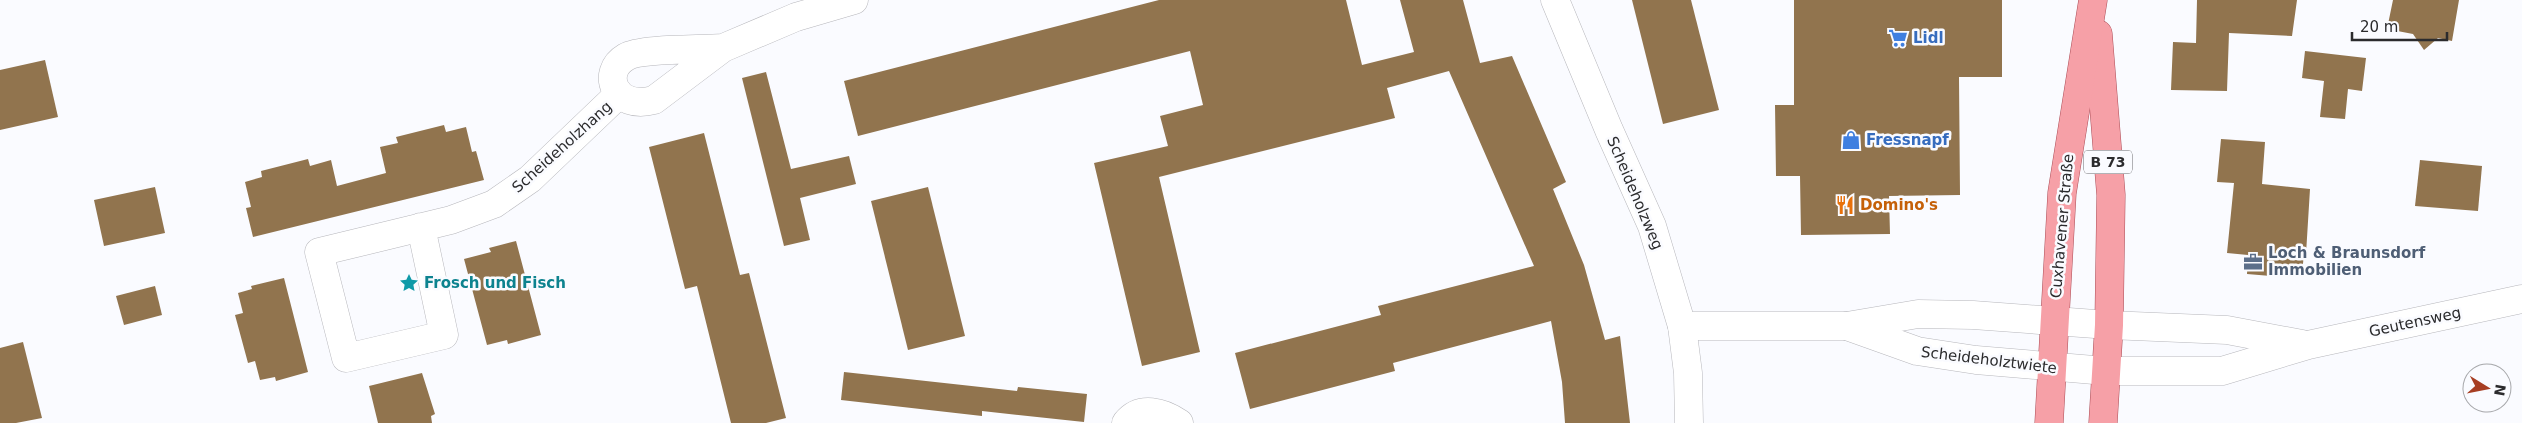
<svg xmlns="http://www.w3.org/2000/svg" width="2522" height="423" font-family="'DejaVu Sans',sans-serif">
<style>
.building{fill:#91744e}
.lines{fill:none;stroke-linecap:round;stroke-linejoin:round}
.minor-casing{stroke:#b7b7bc;stroke-width:29}
.major-casing{stroke:#ab4d57;stroke-width:29}
.minor{stroke:#fff;stroke-width:28}
.major{stroke:#f6a0a7;stroke-width:28}
.labels{text-anchor:middle;dominant-baseline:central;stroke-width:5;stroke-linejoin:round;paint-order:stroke}
.shield{fill:#fafbff;stroke:#69696c;stroke-width:1}
.shield-label{font-size:14px;font-weight:bold;fill:#2b2b2d}
.shop-label{font-size:15px;font-weight:bold;fill:#366cbe;stroke:#fafbff;text-anchor:start}
.street-label{font-size:15px;fill:#2b2b2d;stroke:#fafbff}
.food-label{font-size:15px;font-weight:bold;fill:#c56008;stroke:#fafbff;text-anchor:start}
.service-label{font-size:15px;font-weight:bold;fill:#4e5e75;stroke:#fafbff;text-anchor:start}
.culture-label{font-size:15px;font-weight:bold;fill:#0d838f;stroke:#fafbff;text-anchor:start}
</style>
<rect width="100%" height="100%" fill="#fafbff"/>
<g class="building">
<polygon points="1159,0 1346,0 1362,65 1414,52 1400,0 1463,0 1480,63 1512,56 1566,182 1553,189 1584,265 1605,340 1620,336 1630,423 1565,423 1562,382 1551,321 1393,363 1395,371 1250,409 1235,353 1381,315 1378,306 1534,266 1449,71 1387,88 1395,118 1159,177 1200,352 1142,366 1094,163 1168,146 1160,116 1203,105 1190,51 858,136 844,81"/>
<polygon points="1632,0 1691,0 1719,110 1663,124"/>
<polygon points="1794,0 2002,0 2002,77 1959,77 1960,195 1889,196 1890,234 1801,235 1800,176 1776,176 1775,105 1794,105"/>
<polygon points="2197,0 2297,0 2292,36 2229,33 2227,91 2171,90 2173,42 2196,43"/>
<polygon points="2393,0 2459,0 2452,41 2438,38 2424,50 2413,34 2387,29"/>
<polygon points="2305,51 2366,58 2362,91 2348,89 2345,119 2320,117 2324,81 2302,78"/>
<polygon points="45,60 58,117 0,130 0,70"/>
<polygon points="766,72 791,169 849,156 856,184 800,198 810,240 784,246 742,78"/>
<polygon points="444,125 446,132 466,127 472,152 476,151 484,180 253,237 246,208 251,207 245,182 262,177 261,171 308,159 310,166 331,160 337,186 386,173 380,147 398,143 396,137"/>
<polygon points="704,133 740,275 749,273 786,418 766,423 731,423 697,286 685,289 649,147"/>
<polygon points="2221,139 2265,142 2262,184 2310,189 2306,254 2304,254 2302,273 2272,270 2271,276 2247,274 2248,255 2227,253 2234,183 2217,182"/>
<polygon points="2420,160 2482,166 2478,211 2415,206"/>
<polygon points="155,187 165,233 104,246 94,200"/>
<polygon points="928,187 965,336 908,350 871,201"/>
<polygon points="516,241 541,335 508,344 507,340 487,345 464,259 491,252 489,248"/>
<polygon points="284,278 308,372 276,381 275,377 260,380 255,361 248,363 235,315 243,313 238,293 252,289 251,286"/>
<polygon points="155,286 162,315 124,325 116,296"/>
<polygon points="23,342 42,418 16,423 0,423 0,348"/>
<polygon points="844,372 1017,391 1018,387 1087,394 1084,422 982,411 982,416 841,400"/>
<polygon points="422,373 435,414 431,416 432,423 378,423 369,386"/>
</g>
<g class="lines">
<g class="minor-casing">
<g id="minor">
<polyline points="1555,0 1609,130 1652,226 1682,326 1688,373 1689,423"/>
<path d="M723,48C702,50 641,48 626,57C600,72 614,111 654,100L723,48L796,17L854,0"/>
<polyline points="421,227 444,335 346,358 319,252 451,220 494,204 530,179 618,95"/>
<polyline points="1682,326 1847,326 1918,314 1973,315 2109,325 2227,330 2302,344"/>
<polyline points="1847,326 1917,351 1976,360 2106,371 2222,371 2308,345 2522,299"/>
<path d="M1126,423C1140,405 1163,412 1179,423"/>
</g>
</g>
<g class="major-casing">
<g id="major">
<polyline points="2098,34 2111,195 2109,325 2103,423"/>
<polyline points="2049,423 2062,193 2093,0"/>
</g>
</g>
<use href="#minor" class="minor"/>
<use href="#major" class="major"/>
</g>
<defs>
<g id="supermarket-bare" transform="scale(1.5)"><path d="M-6-5.5h2.5l.6 2H6L4.5 2H-2.5L-4.4-4H-6ZM-1.5 3.2a1.3 1.3 0 1 0 .1 0ZM3 3.2a1.3 1.3 0 1 0 .1 0Z" fill="#3f7fe0" stroke="#fafbff" stroke-width="2.5" paint-order="stroke"/></g>
<g id="shop-bare" transform="scale(1.5)"><path d="M-5-2.5h2.3a2.7 3.5 0 0 1 5.4 0H5L5.5 6h-11ZM-1.5-2.5h3a1.5 2.3 0 0 0-3 0Z" fill="#3f7fe0" stroke="#fafbff" stroke-width="2.5" paint-order="stroke"/></g>
<g id="restaurant-bare" transform="scale(1.5)"><path d="M-5-6h1v4h1v-4h1v4h1v-4h1v5L-1.5 .5V6h-2V.5L-5-1ZM5-6V6H3V1.5H1.5Q1.5-4 5-6Z" fill="#e8710a" stroke="#fafbff" stroke-width="2.5" paint-order="stroke"/></g>
<g id="office-bare" transform="scale(1.5)"><path d="M-6-3h4V-5.5h4V-3h4V5H-6ZM-1-4.5V-3h2v-1.5ZM-6 0V1H6V0Z" fill="#5c6f8a" stroke="#fafbff" stroke-width="2.5" paint-order="stroke"/></g>
<g id="sight-bare" transform="scale(1.5)"><path d="M0-6L1.8-2.2L6-1.7L2.9 1.2L3.7 5.4L0 3.3L-3.7 5.4L-2.9 1.2L-6-1.7L-1.8-2.2Z" fill="#0f9aa8" stroke="#fafbff" stroke-width="2.5" paint-order="stroke"/></g>
</defs>
<g fill-rule="evenodd">
<use href="#supermarket-bare" x="1898" y="38"/>
<use href="#shop-bare" x="1851" y="140"/>
<use href="#restaurant-bare" x="1845" y="205"/>
<use href="#office-bare" x="2253" y="262"/>
<use href="#sight-bare" x="409" y="283"/>
</g>
<g class="labels">
<rect class="shield" x="2084" y="150.5" width="48" height="23" rx="4"/>
<g class="shield-label">
<text x="2108" y="162">B 73</text>
</g>
<g class="shop-label">
<text x="1913" y="38">Lidl</text>
<text x="1866" y="140">Fressnapf</text>
</g>
<g class="street-label">
<text transform="translate(562 147) rotate(-42)">Scheideholzhang</text>
<text transform="translate(1635 193) rotate(67)">Scheideholzweg</text>
<text transform="translate(2062 226) rotate(-85)">Cuxhavener Straße</text>
<text transform="translate(2415 322) rotate(-12)">Geutensweg</text>
<text transform="translate(1989 360) rotate(7)">Scheideholztwiete</text>
</g>
<g class="food-label">
<text x="1860" y="205">Domino's</text>
</g>
<g class="service-label">
<text x="2268" y="253">Loch &amp; Braunsdorf<tspan x="2268" dy="17">Immobilien</tspan></text>
</g>
<g class="culture-label">
<text x="424" y="283">Frosch und Fisch</text>
</g>
</g>
<g transform="translate(2487 388) rotate(100)"><circle r="24" fill="#fafbff" stroke="#a7a8ab"/>
<path d="M0-4L9 19L0 12L-9 19Z" fill="#a73e23"/>
<text y="-8" font-size="14" font-weight="bold" text-anchor="middle" fill="#2b2b2d">N</text>
</g>
<path d="M2352 32v8h95v-8" fill="none" stroke="#2b2b2d" stroke-width="2.5"/>
<text x="2360" y="32" font-size="15" fill="#2b2b2d" stroke="#fafbff" stroke-width="4" paint-order="stroke">20 m</text>
</svg>
